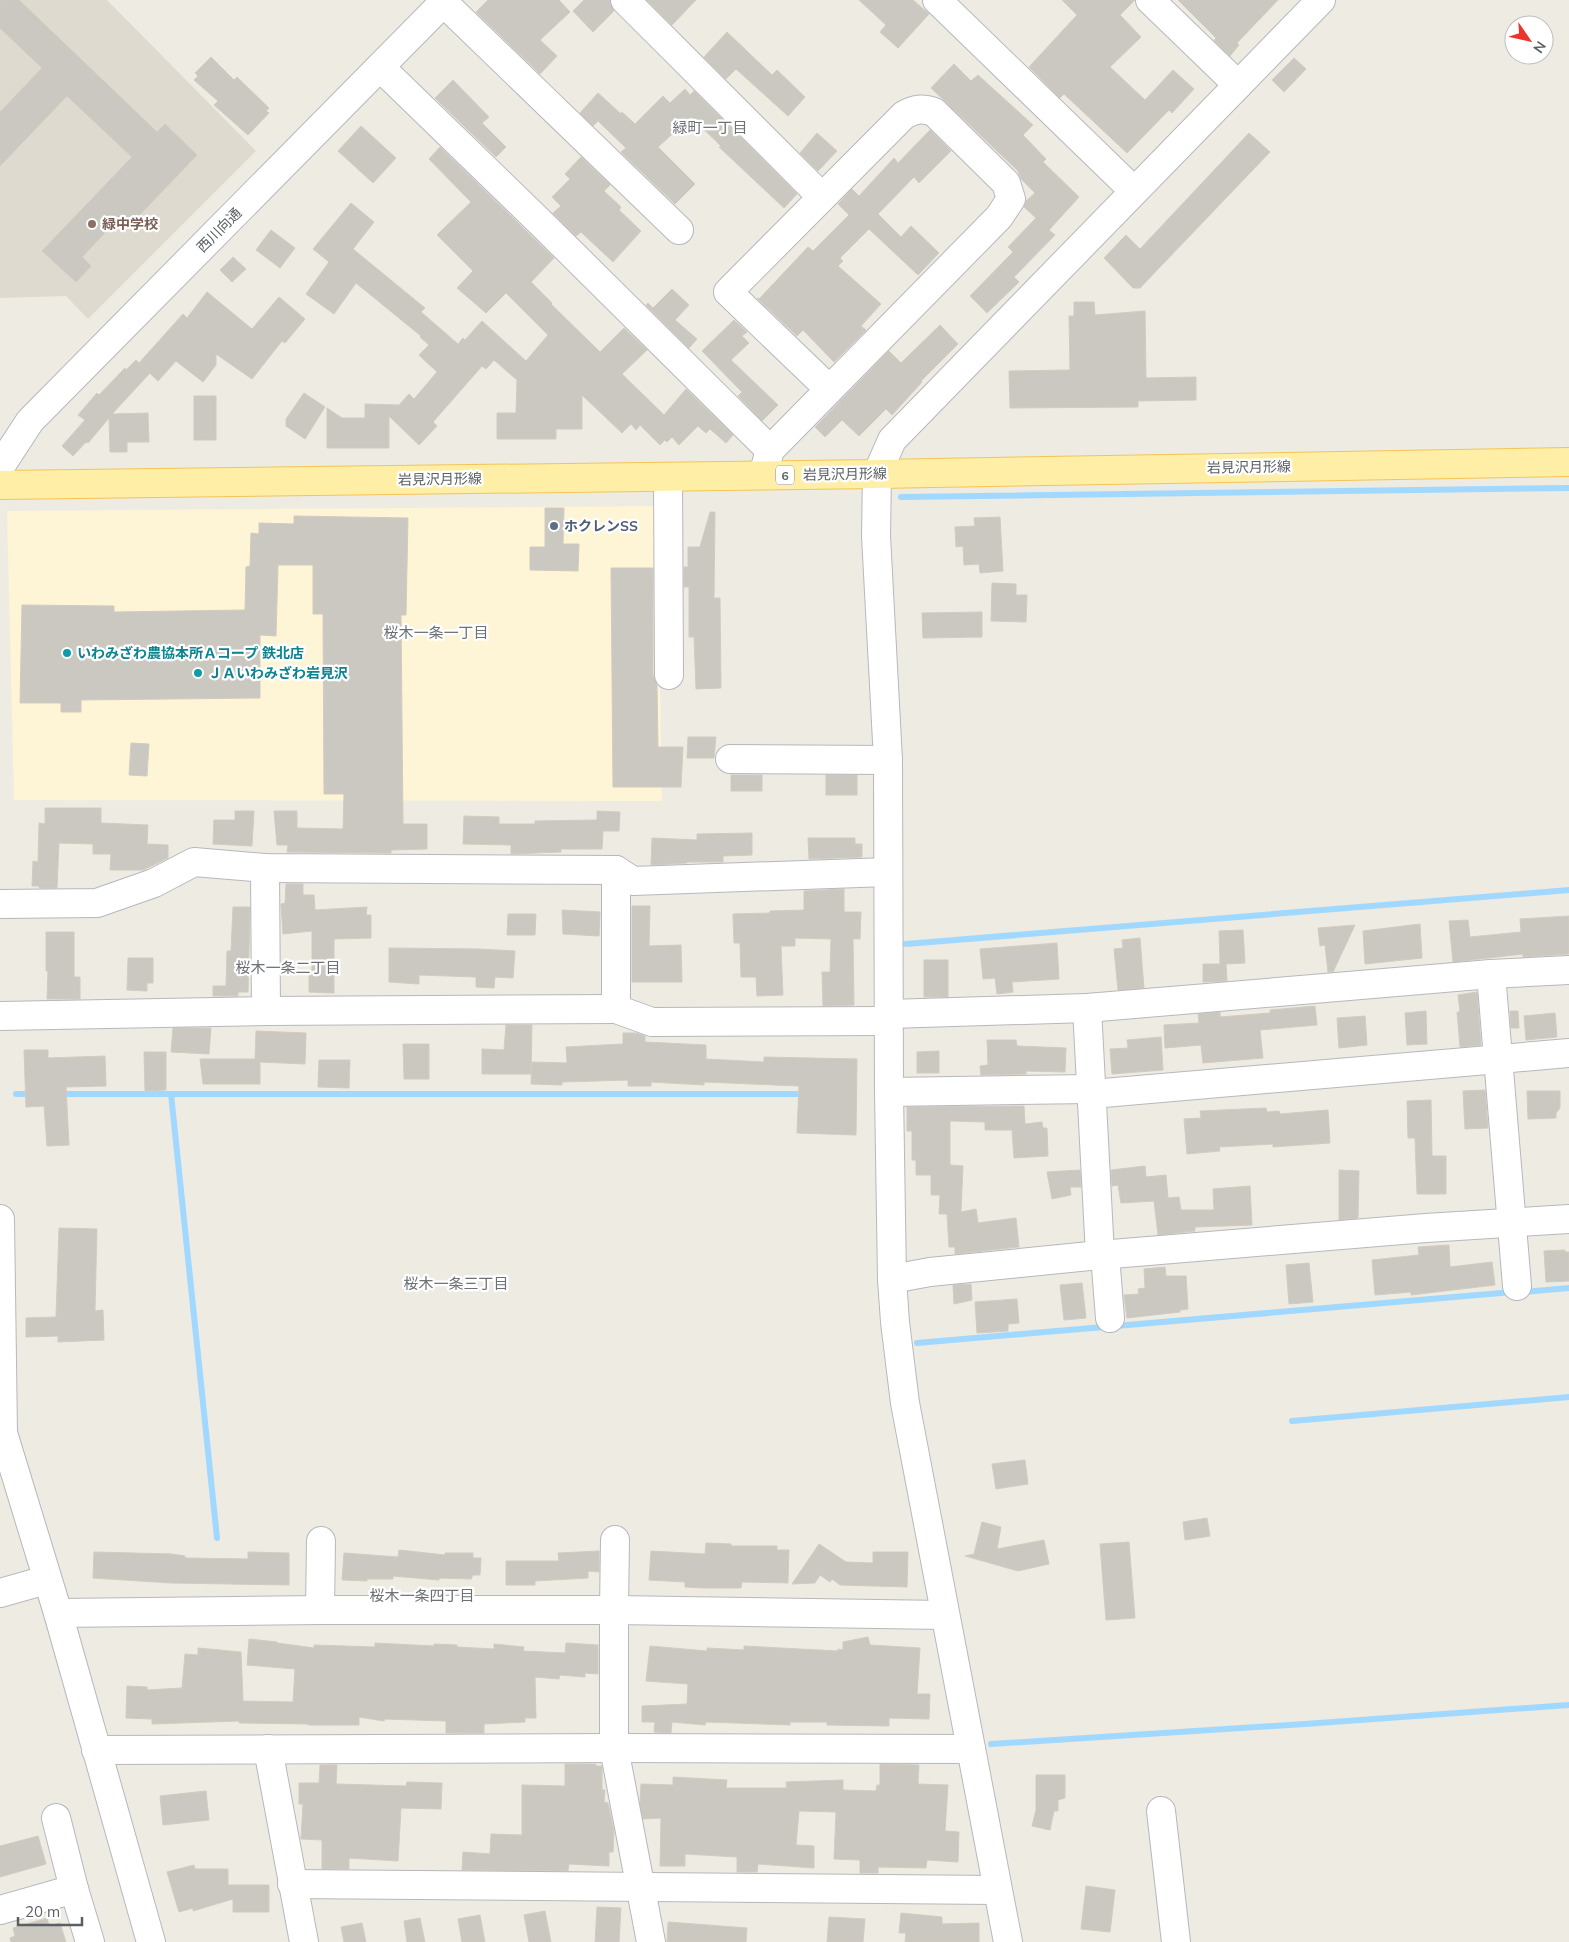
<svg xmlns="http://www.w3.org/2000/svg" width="1569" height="1942" font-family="Mulish,'Noto Sans JP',sans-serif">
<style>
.commercial{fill:#fef4d6}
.education{fill:#dedad0}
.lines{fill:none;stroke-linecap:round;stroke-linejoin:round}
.stream{stroke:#a1d8ff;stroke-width:6}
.building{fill:#cbc7c1;stroke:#d2ccc0}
.minor-casing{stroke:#b5b8bd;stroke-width:30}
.major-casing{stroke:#f4c455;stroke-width:30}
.minor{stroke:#fff;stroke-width:28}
.major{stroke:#ffefa6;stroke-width:28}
.education-dot{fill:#8d6e63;stroke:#fff;stroke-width:2}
.service-dot{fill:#5c6f8a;stroke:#fff;stroke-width:2}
.culture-dot{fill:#0f9aa8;stroke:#fff;stroke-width:2}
.labels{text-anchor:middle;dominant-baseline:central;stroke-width:4.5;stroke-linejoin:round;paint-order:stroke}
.shield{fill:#fff;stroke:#8c8f92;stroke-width:1}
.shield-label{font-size:12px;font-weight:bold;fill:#5a5f63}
.education-label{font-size:14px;font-weight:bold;fill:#785e54;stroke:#fff;text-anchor:start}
.street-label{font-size:14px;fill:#5a5f63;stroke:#fff}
.service-label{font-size:14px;font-weight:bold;fill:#4e5e75;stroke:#fff;text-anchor:start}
.culture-label{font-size:14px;font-weight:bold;fill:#0d838f;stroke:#fff;text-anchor:start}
.neighbourhood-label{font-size:15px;fill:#6b7175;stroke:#fff}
</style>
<rect width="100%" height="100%" fill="#eeebe2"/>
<polygon class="commercial" points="657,506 662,801 14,800 7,511"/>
<polygon class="education" points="0,0 107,0 256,151 88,319 66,296 0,298"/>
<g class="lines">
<g class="stream">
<polyline points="901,497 1569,488"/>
<polyline points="906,944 1569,890"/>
<polyline points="16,1094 32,1094"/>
<polyline points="59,1094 807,1094"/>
<polyline points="171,1094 217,1538"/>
<polyline points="1523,1292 1569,1288"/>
<polyline points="917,1343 1513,1292"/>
<polyline points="1292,1421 1569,1397"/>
<polyline points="991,1744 1305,1724 1569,1705"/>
</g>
</g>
<g class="building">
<polygon points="0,0 19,0 157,132 165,124 197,155 129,226 120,217 82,257 91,266 76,282 42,251 132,157 67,96 0,166 0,112 42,68 0,28"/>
<polygon points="488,0 559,0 570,12 540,40 557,56 540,74 476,12"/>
<polygon points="584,0 610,0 614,11 593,32 573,11"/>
<polygon points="647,0 696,0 672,25"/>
<polygon points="859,0 913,0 929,14 898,48 880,32 886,25"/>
<polygon points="1062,0 1135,0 1120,15 1141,37 1110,67 1145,100 1173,70 1194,89 1172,113 1169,110 1127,153 1064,94 1060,98 1029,67 1077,15"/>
<polygon points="1178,0 1278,0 1237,43 1239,45 1230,56 1214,40 1216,38"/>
<polygon points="727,32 772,75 777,70 805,97 788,116 736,69 726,79 704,57"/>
<polygon points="211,57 234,80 237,77 269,108 266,111 269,113 248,135 214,105 218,101 194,80 198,76 195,73"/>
<polygon points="1294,58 1306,69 1284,92 1272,80"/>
<polygon points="954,64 971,81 978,75 1033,125 1023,135 1046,159 1043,162 1079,197 1049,230 1055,235 1014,277 1019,282 987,313 970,296 1013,252 1008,247 1036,218 1024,207 1026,201 1035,193 1021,179 1018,171 931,88"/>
<polygon points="453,80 489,117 482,123 506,147 496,157 435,98"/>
<polygon points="685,89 690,95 694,91 797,194 784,208 719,147 721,146 691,117 658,147 695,184 675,204 621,152 626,148 598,121 593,126 580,113 598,93 621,114 622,112 635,124 663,96 670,103"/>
<polygon points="361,126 396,158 373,183 338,151"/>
<polygon points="930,130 951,151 919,183 914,177 878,214 901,237 911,226 939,253 918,275 869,229 840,258 843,261 838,266 881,304 861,326 866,330 834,362 803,330 797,336 757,298 759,299 808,247 813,251 849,215 838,204 852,189 859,196 894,158 898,163"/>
<polygon points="817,133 837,151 818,171 800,153"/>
<polygon points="1249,133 1270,152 1140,288 1133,288 1104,258 1126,235 1140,249"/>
<polygon points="440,147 554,258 531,282 552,303 551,304 600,352 624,328 647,350 622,374 664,415 686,389 733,435 726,443 710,429 706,433 698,426 679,445 672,437 667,442 665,440 660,445 640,425 636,430 631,424 622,433 582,395 582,429 556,429 556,439 497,439 497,413 516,413 517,380 494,360 486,369 482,366 433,422 437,426 419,445 389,416 389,448 327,448 327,408 342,418 365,418 365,404 399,405 409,394 414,399 437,372 419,355 429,345 420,337 421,336 356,283 334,314 306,294 329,262 313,249 351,203 374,222 353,249 425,308 421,312 458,344 463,338 465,340 482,321 526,361 548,335 506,293 486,313 457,288 473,271 437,235 471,202 429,159"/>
<polygon points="581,157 610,185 604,191 621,207 619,210 641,231 613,262 581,232 576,236 553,213 561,206 552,197 570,179 565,174"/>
<polygon points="271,230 295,248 280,268 256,250"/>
<polygon points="233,257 246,269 232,282 220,270"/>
<polygon points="672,289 689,305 675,320 697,339 689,348 646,305 648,303 653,308"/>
<polygon points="207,292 252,329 279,297 305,319 285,343 282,341 252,379 216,354 216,365 203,382 176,361 158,381 139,363 183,314 187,318"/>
<polygon points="1074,302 1094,302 1095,315 1145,311 1146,378 1196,377 1196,400 1138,401 1138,407 1010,408 1009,371 1070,370 1069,316 1074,316"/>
<polygon points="734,320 747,332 742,336 749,343 731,360 778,405 762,421 738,396 742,392 702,351"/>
<polygon points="940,325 958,344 921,381 922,382 892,415 886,409 859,436 842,420 825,437 815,427 889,351 901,363"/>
<polygon points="136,360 150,373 112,414 148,413 149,442 127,442 127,452 110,452 109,418 88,443 86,442 73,456 62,446 85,420 78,415 97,393 99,395 125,368 126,370"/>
<polygon points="304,393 325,407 305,439 286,426 286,419"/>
<rect x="194" y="396" width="22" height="44"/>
<polygon points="545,508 564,508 563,544 579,544 578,571 530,570 530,547 545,547"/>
<polygon points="710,512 715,512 714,598 720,598 721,688 696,689 694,637 689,637 689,587 684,587 684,567 688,567 688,547 700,547"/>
<polygon points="294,516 408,518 406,615 401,615 403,824 427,824 427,849 391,850 391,853 287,852 288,845 277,845 274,811 297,811 297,828 343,829 344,794 324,794 323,614 313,614 313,565 278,565 276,636 260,635 260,698 81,700 81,712 61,712 61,703 20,703 22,605 114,606 114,612 245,610 246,567 250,566 251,533 259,534 259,523 294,524"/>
<polygon points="1000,517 1003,571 980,573 979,564 964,565 963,546 956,547 955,527 975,526 974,518"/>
<polygon points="611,568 653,568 653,675 657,685 658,747 683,747 681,787 613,787"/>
<polygon points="992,583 1016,584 1016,595 1027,595 1026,622 991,621"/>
<polygon points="982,612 982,637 923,638 922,613"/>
<polygon points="688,737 716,737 714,758 687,758"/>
<polygon points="131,743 149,744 147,776 129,775"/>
<rect x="731" y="775" width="31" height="16"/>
<rect x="826" y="775" width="31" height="20"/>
<polygon points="45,808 101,808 101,823 148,825 147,844 168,845 168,858 143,870 110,870 111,854 93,854 93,844 59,843 57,888 39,888 39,886 32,886 33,861 38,862 39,823 45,824"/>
<polygon points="235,811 254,811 252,846 213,844 214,820 235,820"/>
<polygon points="597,811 620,812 619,831 603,831 602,849 561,849 561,852 511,854 511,845 463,844 464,816 499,817 499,824 535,824 535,821 597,820"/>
<polygon points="752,833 752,855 723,856 723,862 687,862 687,863 651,865 652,838 697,840 697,834"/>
<polygon points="808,838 855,838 855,844 862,844 862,857 809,859"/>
<polygon points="286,884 303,884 303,895 314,895 315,910 367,907 366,915 371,915 371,938 334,939 334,993 309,992 309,970 312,970 312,931 283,934 281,904 285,903"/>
<polygon points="844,889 844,912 861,912 860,939 853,939 854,1005 823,1006 822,972 830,972 831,939 795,938 795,946 781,946 783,995 757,996 756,977 741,977 740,943 734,943 733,914 770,913 770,911 804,910 804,891"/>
<polygon points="632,906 650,906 649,946 681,945 682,982 632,982"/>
<polygon points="233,907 250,907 248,992 238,992 238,996 213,996 213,986 226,986 227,951 231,951"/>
<polygon points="562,910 600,912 599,936 563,934"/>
<polygon points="508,914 536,914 535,935 507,935"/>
<polygon points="1569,916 1569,954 1523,957 1523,954 1453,962 1449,921 1468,920 1470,937 1521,932 1520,919"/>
<polygon points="1420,924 1422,958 1365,964 1363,931"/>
<polygon points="1355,925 1333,972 1328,972 1325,945 1320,946 1318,928"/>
<polygon points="1243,930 1245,963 1226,964 1227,981 1203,982 1203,964 1220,964 1219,931"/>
<polygon points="46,932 74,932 74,977 80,977 80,999 47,999 48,971 46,971"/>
<polygon points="1140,938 1144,988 1118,990 1114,949 1123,948 1122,940"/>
<polygon points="1057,943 1059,979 1012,982 1013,992 997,994 995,978 983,979 980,949"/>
<polygon points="389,948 479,949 515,951 513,978 495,977 494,988 476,987 476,977 419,975 419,984 389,982"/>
<polygon points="128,958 153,958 153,983 147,983 147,991 127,990"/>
<rect x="924" y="960" width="24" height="37"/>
<polygon points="1477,992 1481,1045 1460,1047 1457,1012 1460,1012 1458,995"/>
<polygon points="1315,1006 1317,1025 1260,1030 1263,1058 1203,1063 1201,1045 1165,1048 1164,1025 1199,1023 1198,1014 1220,1012 1220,1017 1270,1013 1270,1010"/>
<polygon points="1426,1011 1427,1044 1407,1045 1405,1013"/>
<polygon points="1510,1011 1518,1011 1519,1028 1511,1028"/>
<polygon points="1555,1013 1557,1037 1526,1040 1524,1016"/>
<polygon points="1365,1016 1367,1045 1339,1048 1337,1018"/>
<polygon points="506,1025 532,1025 531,1074 482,1074 482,1049 504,1050"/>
<polygon points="173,1028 211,1028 209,1054 171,1052"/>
<polygon points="256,1031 306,1033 305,1064 260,1062 260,1084 203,1084 200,1059 255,1059"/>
<polygon points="623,1033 636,1033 645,1036 645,1042 706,1045 706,1059 764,1062 764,1057 857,1059 856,1135 797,1133 799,1086 704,1082 704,1085 651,1082 651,1086 628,1086 628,1080 562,1082 562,1085 531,1084 532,1062 567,1063 566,1047 623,1044"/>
<polygon points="1161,1037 1163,1070 1112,1074 1110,1049 1128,1048 1127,1040"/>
<polygon points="987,1040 1016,1040 1017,1046 1066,1048 1065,1072 1026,1071 1026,1074 1024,1074 981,1075 980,1066 988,1065"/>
<polygon points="403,1044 429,1044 429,1079 404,1079"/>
<polygon points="24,1050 48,1050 48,1058 105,1056 106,1086 66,1087 69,1145 47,1146 44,1106 26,1107"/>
<polygon points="939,1051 939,1073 917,1073 917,1052"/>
<polygon points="144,1052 166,1052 166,1090 145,1091"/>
<polygon points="319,1060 350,1060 349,1088 318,1087"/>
<polygon points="1485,1090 1488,1128 1465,1129 1463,1091"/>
<polygon points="1527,1091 1560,1091 1560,1108 1556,1113 1556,1118 1528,1119"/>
<polygon points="1431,1100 1432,1156 1446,1156 1446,1194 1417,1194 1415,1138 1408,1138 1407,1101"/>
<polygon points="1024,1106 1025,1124 1042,1122 1043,1128 1047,1128 1048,1156 1014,1158 1012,1130 985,1130 985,1122 950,1121 950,1165 963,1166 961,1212 976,1209 978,1223 1016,1218 1019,1247 955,1254 955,1247 949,1247 947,1214 939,1214 940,1195 931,1195 931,1175 916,1175 916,1160 912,1160 912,1131 907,1131 907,1107"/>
<polygon points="1266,1108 1267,1112 1279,1111 1280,1114 1328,1110 1330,1143 1273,1147 1273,1144 1219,1147 1220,1151 1187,1154 1184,1119 1201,1118 1200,1111"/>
<polygon points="1145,1166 1146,1177 1166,1175 1168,1198 1179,1197 1181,1210 1214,1210 1213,1189 1250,1186 1252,1225 1195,1227 1195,1231 1158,1235 1154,1201 1121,1203 1118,1185 1112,1186 1111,1170"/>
<polygon points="1080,1170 1081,1187 1070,1187 1071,1195 1052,1199 1047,1172"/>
<polygon points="1339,1170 1359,1171 1358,1218 1339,1220"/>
<polygon points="59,1228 97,1229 95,1311 103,1310 104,1340 58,1342 58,1336 26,1337 26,1318 56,1317"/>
<polygon points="1449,1245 1450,1267 1492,1262 1495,1285 1411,1295 1411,1292 1375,1295 1372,1260 1419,1255 1418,1247"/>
<polygon points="1565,1250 1565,1252 1569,1252 1569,1281 1546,1282 1544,1251"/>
<polygon points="1309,1263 1313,1302 1289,1304 1286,1265"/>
<polygon points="1165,1267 1166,1276 1186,1276 1188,1309 1180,1310 1180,1312 1127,1318 1124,1295 1139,1294 1138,1289 1145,1288 1144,1269"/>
<polygon points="1082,1283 1086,1318 1064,1320 1060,1285"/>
<polygon points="971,1284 972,1300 954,1304 953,1285"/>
<polygon points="1017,1299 1019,1323 1008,1324 1008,1331 977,1333 975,1302"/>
<polygon points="1025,1460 1028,1484 996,1489 992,1464"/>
<polygon points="1207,1518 1210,1536 1185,1540 1183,1522"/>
<polygon points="982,1522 1001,1527 997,1549 1044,1540 1049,1564 1018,1571 965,1556 974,1554"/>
<polygon points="1129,1542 1135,1618 1106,1620 1100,1544"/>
<polygon points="706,1543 731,1544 731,1546 777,1546 777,1550 789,1550 788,1583 742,1582 741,1588 703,1588 685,1587 685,1582 649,1580 651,1551 705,1554"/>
<polygon points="819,1544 846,1562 873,1563 873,1552 908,1552 907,1587 840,1585 832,1579 830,1582 820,1575 815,1583 792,1584"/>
<polygon points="399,1550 445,1555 445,1553 473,1553 473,1558 481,1558 480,1575 473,1575 471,1579 439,1578 439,1580 393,1576 393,1579 367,1579 367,1581 342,1580 344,1553 398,1557"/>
<polygon points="599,1551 599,1572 588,1571 588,1578 535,1581 535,1585 506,1585 506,1561 559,1561 558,1553"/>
<polygon points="94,1552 172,1554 185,1556 185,1558 248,1559 248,1552 289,1553 289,1585 171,1583 93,1578"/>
<polygon points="868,1637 870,1645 920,1648 917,1694 930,1694 929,1719 889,1718 889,1726 827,1725 827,1722 790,1722 790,1725 706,1722 705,1725 672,1722 671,1733 654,1732 655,1722 642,1722 642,1706 687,1704 688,1684 646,1681 650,1646 707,1651 707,1648 744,1650 744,1646 838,1651 838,1649 843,1650 843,1642"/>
<polygon points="249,1639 277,1642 277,1643 314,1648 314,1645 375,1647 375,1643 434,1646 434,1644 457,1645 457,1647 494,1649 494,1644 524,1647 523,1651 565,1653 566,1643 598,1645 598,1674 585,1673 585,1677 560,1675 559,1679 535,1677 536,1718 525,1718 525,1722 484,1724 484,1733 446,1733 446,1721 385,1719 384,1721 359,1717 359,1725 308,1725 308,1724 239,1723 239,1721 152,1724 152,1719 126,1718 127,1686 147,1687 147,1690 182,1688 185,1654 198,1655 198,1648 241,1652 243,1701 293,1702 295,1669 247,1665"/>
<polygon points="565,1764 596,1764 596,1766 602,1766 602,1790 605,1790 604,1802 608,1803 614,1831 613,1852 609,1852 609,1866 569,1864 568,1871 462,1870 463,1852 490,1854 491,1834 522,1835 522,1785 565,1786"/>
<polygon points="880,1764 919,1765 918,1784 948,1785 945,1831 959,1832 958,1862 927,1860 926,1868 878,1867 878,1873 860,1873 860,1860 834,1859 836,1812 799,1811 796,1845 814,1846 814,1868 758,1864 757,1872 737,1872 737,1857 685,1854 685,1866 660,1866 661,1818 643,1819 640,1803 641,1784 673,1785 673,1777 727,1780 726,1788 787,1788 786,1782 843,1780 843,1790 876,1791 877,1785 880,1785"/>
<polygon points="320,1765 337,1765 336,1784 406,1786 407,1782 442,1783 441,1809 401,1808 398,1861 349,1858 349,1869 322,1869 322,1840 301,1839 303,1804 299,1804 299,1783 319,1783"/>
<polygon points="1036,1775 1065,1775 1065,1798 1058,1800 1058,1811 1054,1811 1050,1830 1032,1826 1036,1810"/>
<polygon points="206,1791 209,1820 163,1825 160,1796"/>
<polygon points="38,1836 46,1864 0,1877 0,1846"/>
<polygon points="194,1865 195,1869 228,1869 228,1885 269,1885 269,1912 233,1912 233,1899 193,1911 193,1908 179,1912 167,1872"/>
<polygon points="1086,1886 1115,1890 1110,1932 1081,1929"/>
<polygon points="597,1907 621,1908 619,1942 595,1942"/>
<polygon points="545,1911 551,1942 529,1942 524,1915"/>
<polygon points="901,1913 942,1917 942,1924 979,1923 979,1942 905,1942 906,1933 899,1933"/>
<polygon points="480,1915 485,1942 462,1942 458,1919"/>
<polygon points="829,1917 865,1919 863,1942 827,1942"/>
<polygon points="47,1918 49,1926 60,1923 66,1942 11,1942 10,1938 15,1936 13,1928"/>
<polygon points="420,1918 425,1942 407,1942 404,1921"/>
<polygon points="668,1922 747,1928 746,1942 667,1942"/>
<polygon points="362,1923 366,1942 344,1942 341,1927"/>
</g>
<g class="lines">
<g class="minor-casing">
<g id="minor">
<polyline points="625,0 822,197"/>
<polyline points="937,0 1134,191"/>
<polyline points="1150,0 1238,85"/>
<polyline points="444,3 679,230"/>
<polyline points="380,67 544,226 770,450"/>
<polyline points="0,467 30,421 446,0"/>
<path d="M763,475L770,450L999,217L1011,199L1006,183L934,112C922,108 915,109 904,115L728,292L829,389"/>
<polyline points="668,477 669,675"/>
<polyline points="730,759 888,760"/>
<polyline points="265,868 266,1011"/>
<polyline points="616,870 616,1009 652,1022 888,1021"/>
<polyline points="0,904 97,903 154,883 194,862 265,868 616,870 633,881 887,872"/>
<polyline points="1491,974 1517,1286"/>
<polyline points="1087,1008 1100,1255"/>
<polyline points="889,1014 1087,1008 1491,974 1569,970"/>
<polyline points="0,1016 266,1011 616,1009"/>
<polyline points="889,1092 1092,1089"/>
<polyline points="1092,1094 1569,1053"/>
<polyline points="0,1219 3,1433 58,1613 151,1942"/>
<polyline points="1105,1255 1110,1318"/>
<polyline points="892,1279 930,1272 1100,1255 1426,1228 1569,1219"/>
<polyline points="615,1540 614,1610 614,1748 651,1942"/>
<polyline points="0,1593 46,1580"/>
<polyline points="320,1610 321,1541"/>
<polyline points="58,1613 320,1610 614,1610 944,1615"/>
<polyline points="268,1749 304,1942"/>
<polyline points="96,1750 614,1748 971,1749"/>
<polyline points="1161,1811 1176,1942"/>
<polyline points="56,1818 74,1889"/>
<polyline points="292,1884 997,1890"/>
<polyline points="0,1910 74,1889 90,1942"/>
<polyline points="1008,1942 905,1403 895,1322 892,1279 889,1092 888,760 876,536 877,474 892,440 1321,0"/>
</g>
</g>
<g class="major-casing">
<polyline id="major" points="0,485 877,474 1569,462"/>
</g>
<use href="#minor" class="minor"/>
<use href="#major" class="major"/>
</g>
<circle class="education-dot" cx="92" cy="224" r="5"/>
<circle class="service-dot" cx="554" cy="526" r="5"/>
<g class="culture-dot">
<circle cx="67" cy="653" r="5"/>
<circle cx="198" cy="673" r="5"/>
</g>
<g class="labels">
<rect class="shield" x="776" y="465.5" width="18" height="19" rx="4"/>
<g class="shield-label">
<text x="785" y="475">6</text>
</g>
<g class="education-label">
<text x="102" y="224">緑中学校</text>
</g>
<g class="street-label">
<text transform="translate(219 230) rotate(-45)">西川向通</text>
<text transform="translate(1249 467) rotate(-1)">岩見沢月形線</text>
<text transform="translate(845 474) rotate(-1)">岩見沢月形線</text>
<text transform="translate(440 479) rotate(-1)">岩見沢月形線</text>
</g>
<g class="service-label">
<text x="564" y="526">ホクレンSS</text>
</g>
<g class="culture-label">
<text x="77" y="653">いわみざわ農協本所Ａコープ 鉄北店</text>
<text x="208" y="673">ＪＡいわみざわ岩見沢</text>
</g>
<g class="neighbourhood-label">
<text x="710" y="127">緑町一丁目</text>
<text x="436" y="632">桜木一条一丁目</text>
<text x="288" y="967">桜木一条二丁目</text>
<text x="456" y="1283">桜木一条三丁目</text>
<text x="422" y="1595">桜木一条四丁目</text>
</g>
</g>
<g transform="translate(1529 40) rotate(124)"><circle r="24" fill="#ffffff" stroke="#bdbfc1"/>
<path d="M0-4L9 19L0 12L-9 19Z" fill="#ec352a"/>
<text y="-8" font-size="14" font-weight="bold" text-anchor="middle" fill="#5a5f63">N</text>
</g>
<path d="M18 1917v8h64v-8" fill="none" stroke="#5a5f63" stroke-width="2.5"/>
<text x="25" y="1917" font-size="15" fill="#5a5f63" stroke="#ffffff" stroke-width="4" paint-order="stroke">20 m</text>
</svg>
